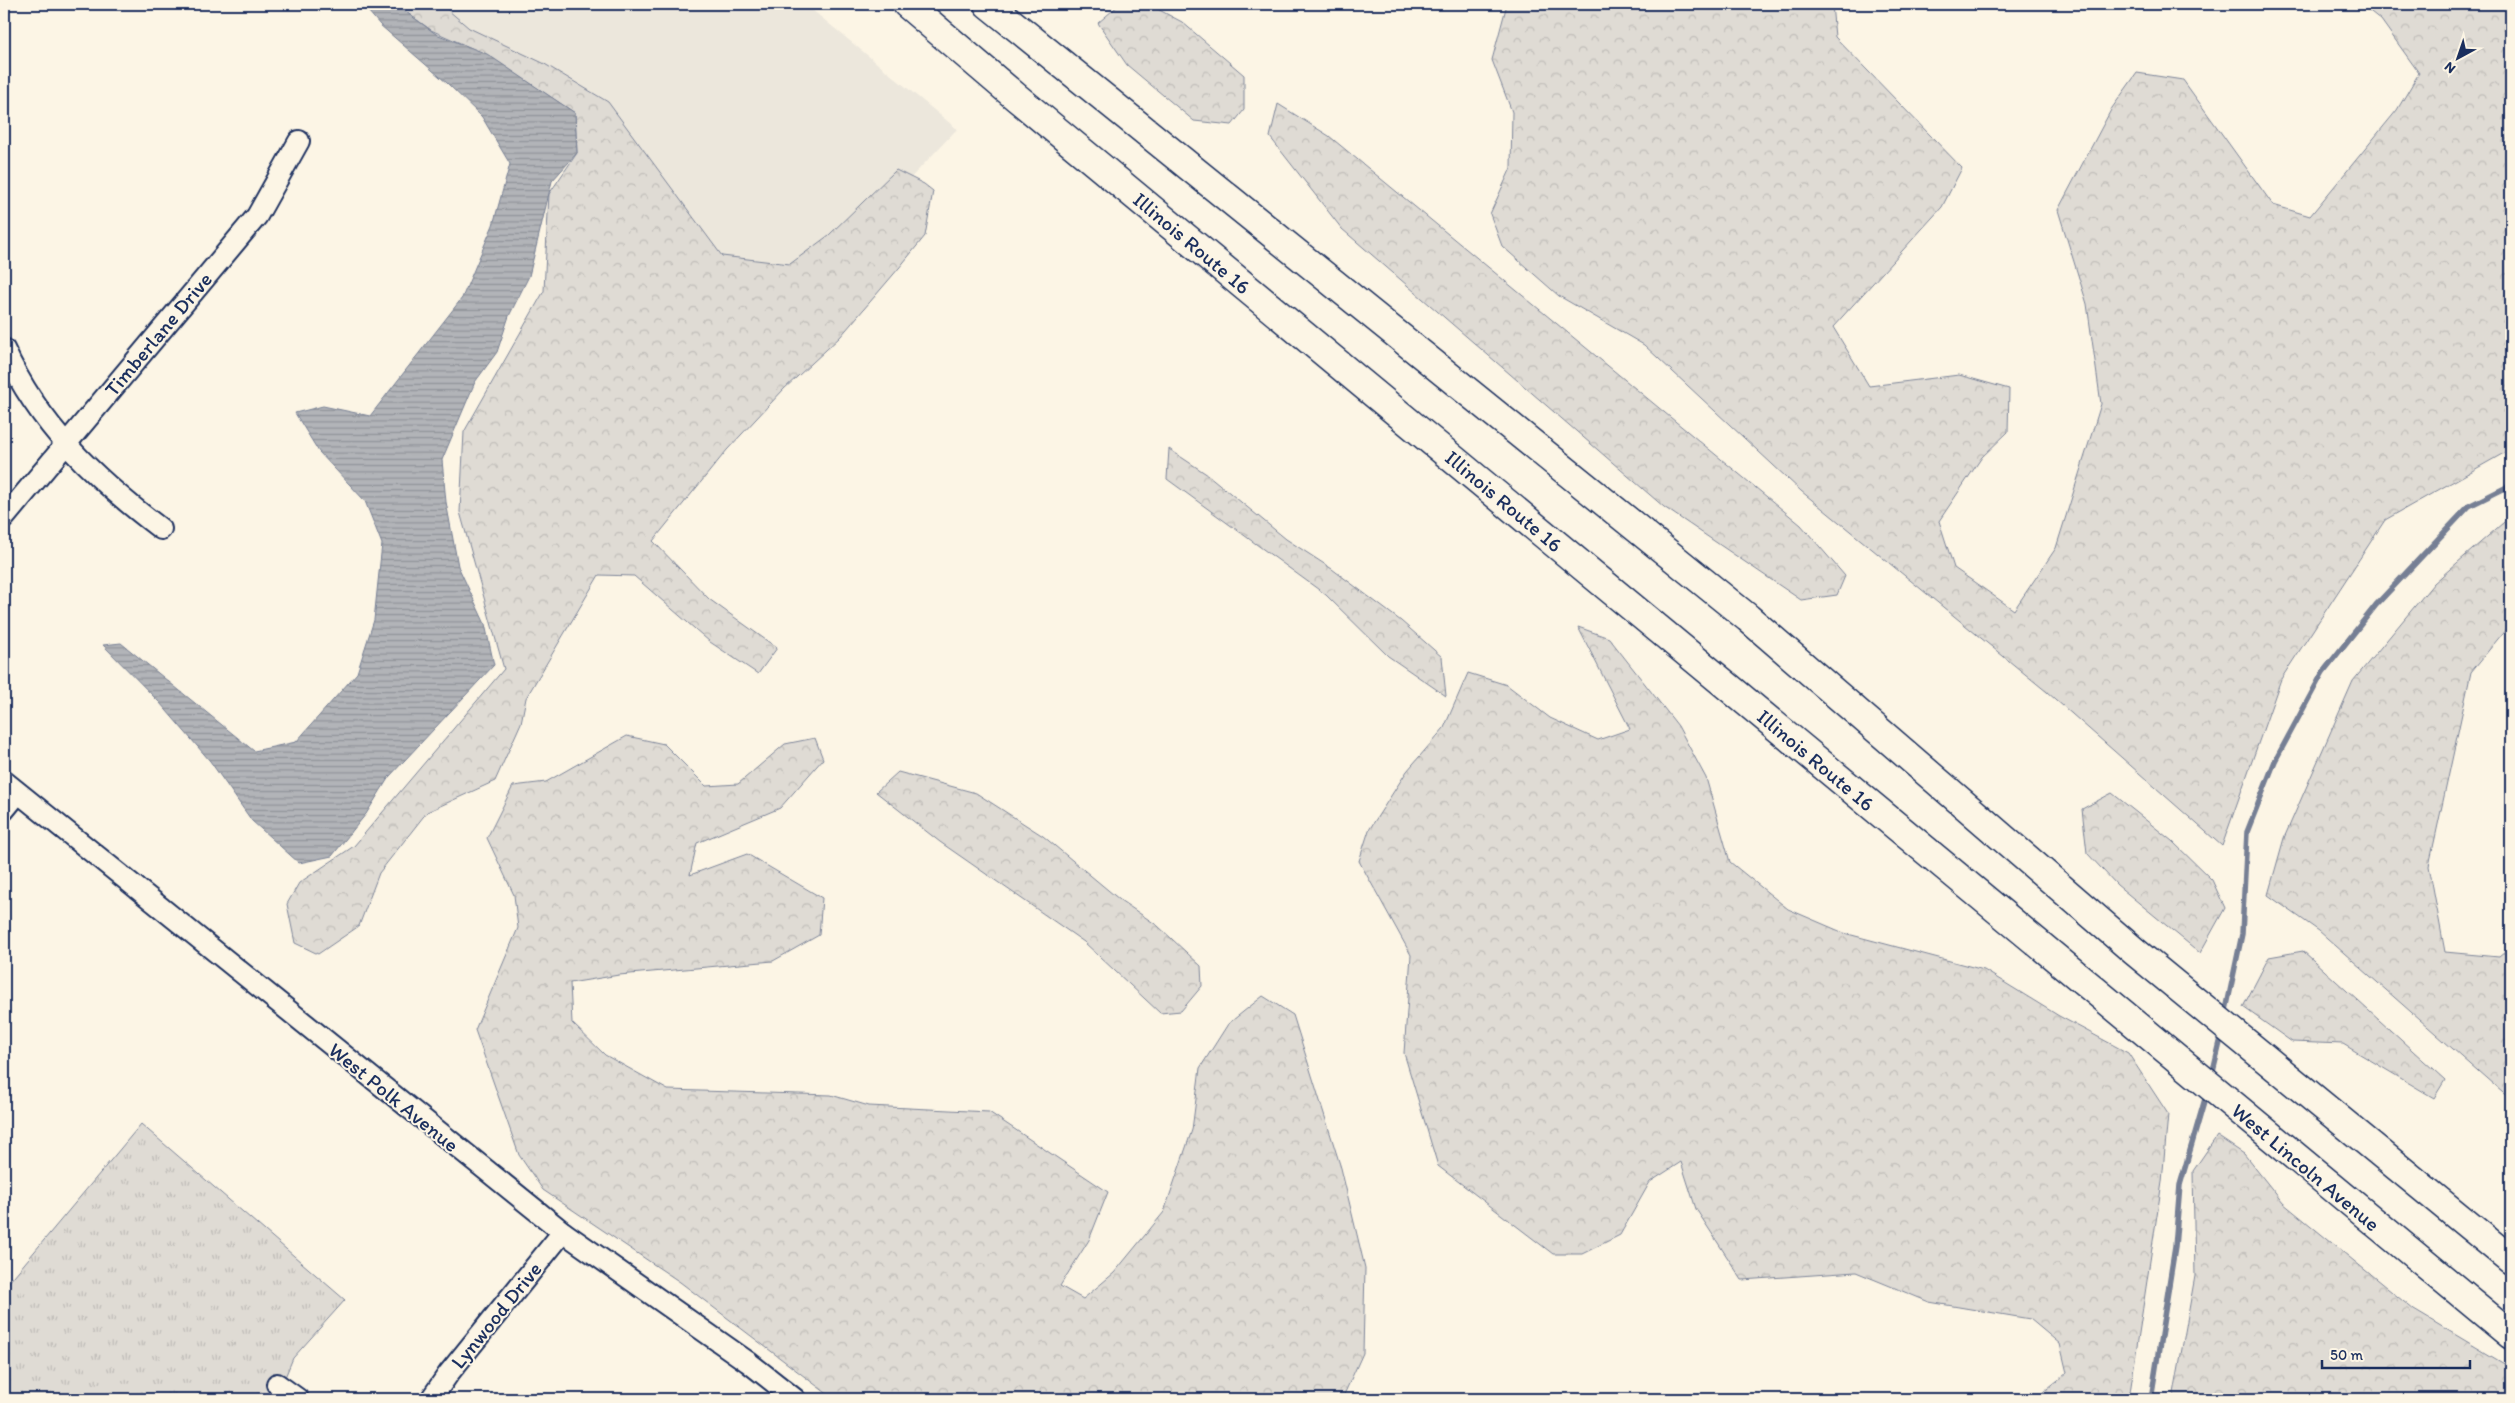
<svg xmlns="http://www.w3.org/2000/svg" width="2515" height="1403" font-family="Itim,sans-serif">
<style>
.built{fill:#ece7dc}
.grass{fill:url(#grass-tufts);stroke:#7d8599}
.forest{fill:url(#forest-crowns);stroke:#7d8599}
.water{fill:url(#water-rules);stroke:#767f94}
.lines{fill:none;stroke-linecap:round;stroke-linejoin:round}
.stream{stroke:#767f94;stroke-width:5.5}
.street-casing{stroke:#1b2f5e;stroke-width:24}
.primary-casing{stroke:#1b2f5e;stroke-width:31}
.street{stroke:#fcf5e5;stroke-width:20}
.primary{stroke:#fcf5e5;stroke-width:28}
.labels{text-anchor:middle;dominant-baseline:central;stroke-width:4;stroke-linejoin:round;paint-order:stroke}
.street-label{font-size:21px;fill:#1b2f5e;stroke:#fcf5e5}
</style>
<defs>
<pattern id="grass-tufts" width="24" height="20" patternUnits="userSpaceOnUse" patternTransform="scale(1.25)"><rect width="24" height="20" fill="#dfdbd4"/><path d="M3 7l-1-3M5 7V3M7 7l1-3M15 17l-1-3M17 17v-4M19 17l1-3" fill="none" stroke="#bfbcb8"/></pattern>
<pattern id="forest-crowns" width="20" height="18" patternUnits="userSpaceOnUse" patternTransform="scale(1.25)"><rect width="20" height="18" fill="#dfdbd4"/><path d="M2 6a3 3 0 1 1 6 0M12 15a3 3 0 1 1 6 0" fill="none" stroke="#bfbcb8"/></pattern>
<pattern id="water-rules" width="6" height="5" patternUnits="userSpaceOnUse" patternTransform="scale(1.25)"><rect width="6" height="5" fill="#b2b4b8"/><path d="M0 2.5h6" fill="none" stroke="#909399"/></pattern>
</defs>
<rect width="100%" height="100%" fill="#fcf5e5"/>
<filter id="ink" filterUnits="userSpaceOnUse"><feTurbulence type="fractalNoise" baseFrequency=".02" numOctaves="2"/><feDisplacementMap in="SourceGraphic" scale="10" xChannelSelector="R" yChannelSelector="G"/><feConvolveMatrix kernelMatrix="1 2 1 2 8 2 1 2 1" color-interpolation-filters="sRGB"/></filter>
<g filter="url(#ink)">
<polygon class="built" points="395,4 805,4 957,129 778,318 577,153 575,113 487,54 436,34"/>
<polygon class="grass" points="141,1124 345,1300 293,1358 276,1399 4,1399 4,1288"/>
<g class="forest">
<polygon points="395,4 441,4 469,28 543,63 608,102 722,256 790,264 829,235 896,170 924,184 933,191 925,236 899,268 840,337 784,389 727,450 653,541 709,599 777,648 758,674 710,642 634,576 599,575 526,698 521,723 495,781 427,812 379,873 359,926 318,954 295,943 287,904 299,883 354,846 504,669 460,512 464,432 544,291 549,194 577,153 575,113 487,55 431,30"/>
<polygon points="1120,4 1148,4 1182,22 1244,75 1244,110 1232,125 1194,121 1127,65 1098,23"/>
<polygon points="1507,4 1832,4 1835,37 1962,168 1942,207 1833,327 1869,386 1959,375 2009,389 2008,432 1982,457 1939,521 1954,568 2014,610 2056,548 2101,404 2087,304 2058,210 2112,108 2137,73 2183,80 2273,205 2310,216 2397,110 2419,73 2381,20 2361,4 2511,4 2511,449 2385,520 2281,679 2222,846 2047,692 1801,491 1644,345 1559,296 1502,246 1490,214 1511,168 1512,112 1492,60"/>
<polygon points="1278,104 1329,136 1801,525 1845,576 1837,595 1801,600 1664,507 1342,229 1270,137"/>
<polygon points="1169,449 1208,475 1286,539 1332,569 1401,621 1442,657 1446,696 1388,656 1326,595 1167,479"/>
<polygon points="2511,516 2511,623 2471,672 2429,866 2445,952 2499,957 2511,947 2511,1100 2319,931 2268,895 2284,838 2353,681 2434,583"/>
<polygon points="1578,627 1609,638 1678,726 1706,778 1730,862 1788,909 1844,933 1984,970 2059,1016 2128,1053 2168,1114 2162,1182 2129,1399 2038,1399 2043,1392 2067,1373 2060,1344 2030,1319 1929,1302 1856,1272 1742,1280 1696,1209 1681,1162 1650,1182 1620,1235 1582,1254 1553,1254 1438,1166 1404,1053 1411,955 1359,861 1369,830 1407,771 1444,728 1468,673 1507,685 1550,718 1598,740 1630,729"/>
<polygon points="627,736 664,744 706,786 738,784 785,744 815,738 823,759 780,808 697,843 690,875 747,854 822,898 819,935 773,961 619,975 570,983 572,1023 605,1055 668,1090 831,1095 869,1106 989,1112 1108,1192 1089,1240 1060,1286 1083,1299 1114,1273 1164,1212 1192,1130 1200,1068 1228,1024 1263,996 1293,1015 1341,1168 1365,1268 1363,1353 1342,1399 834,1399 680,1282 543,1190 519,1155 475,1030 518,928 514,895 487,838 513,786 546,782"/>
<polygon points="898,772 976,793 1043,836 1120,900 1158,926 1201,966 1202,986 1181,1011 1160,1013 1084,942 940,842 876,792"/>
<polygon points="2112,793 2172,841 2212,880 2225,908 2200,953 2117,885 2087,853 2082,809"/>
<polygon points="2303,951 2445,1080 2434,1098 2343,1044 2292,1042 2243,1007 2269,957"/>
<polygon points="2217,1136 2244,1154 2283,1203 2414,1310 2511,1368 2511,1399 2173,1399 2195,1276 2193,1171"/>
</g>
<polygon class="water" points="362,4 395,4 436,34 487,54 575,113 577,153 552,181 529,276 509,316 497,352 475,382 442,460 446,502 458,566 485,624 494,665 389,777 366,814 332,856 299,863 252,821 210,761 160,703 103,645 121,643 254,751 296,742 357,673 374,620 382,544 365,501 319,452 295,413 323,406 370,416 462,298 493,225 510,164 482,117 447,83 380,25"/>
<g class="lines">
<g class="stream">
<polyline points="2225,1015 2242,934 2247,832 2275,761 2323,672 2376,605 2469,506 2511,485"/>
<polyline points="2212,1076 2222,1034"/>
<polyline points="2151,1399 2175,1247 2180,1185 2207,1092"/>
</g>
<g class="street-casing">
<g id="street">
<path d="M4,349C39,426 94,478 161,529"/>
<polyline points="4,518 257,216 299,141"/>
<polyline points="4,781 563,1232 748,1362 795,1399"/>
<polyline points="4,810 18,793"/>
<polyline points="277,1384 298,1399"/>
<polyline points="431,1399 449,1373 563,1232"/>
</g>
</g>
<g class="primary-casing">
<g id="primary">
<polyline points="907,4 1016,97 2511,1335"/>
<polyline points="988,4 1748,618 2134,951 2511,1260"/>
</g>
</g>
<use href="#street" class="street"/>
<use href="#primary" class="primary"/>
</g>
</g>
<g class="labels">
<g class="street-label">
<text transform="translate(1192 243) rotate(40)">Illinois Route 16</text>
<text transform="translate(158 334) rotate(-50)">Timberlane Drive</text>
<text transform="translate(1504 501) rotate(40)">Illinois Route 16</text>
<text transform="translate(1816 760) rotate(40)">Illinois Route 16</text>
<text transform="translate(394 1097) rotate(39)">West Polk Avenue</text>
<text transform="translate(2306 1167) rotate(40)">West Lincoln Avenue</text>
<text transform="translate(496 1315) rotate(-51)">Lynwood Drive</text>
</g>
</g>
<rect width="2515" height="1403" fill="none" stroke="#fcf5e5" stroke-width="20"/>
<rect x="10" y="10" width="2495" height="1383" fill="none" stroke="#1b2f5e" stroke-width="2" filter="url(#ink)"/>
<g transform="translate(2458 58) rotate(220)" stroke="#fcf5e5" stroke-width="4" paint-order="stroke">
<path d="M0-4L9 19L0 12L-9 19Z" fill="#1b2f5e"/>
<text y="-8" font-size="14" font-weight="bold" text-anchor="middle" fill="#1b2f5e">N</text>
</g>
<path d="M2322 1360v8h148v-8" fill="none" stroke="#1b2f5e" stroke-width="2.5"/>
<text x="2330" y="1360" font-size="15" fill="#1b2f5e" stroke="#fcf5e5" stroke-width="4" paint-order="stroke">50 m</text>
</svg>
